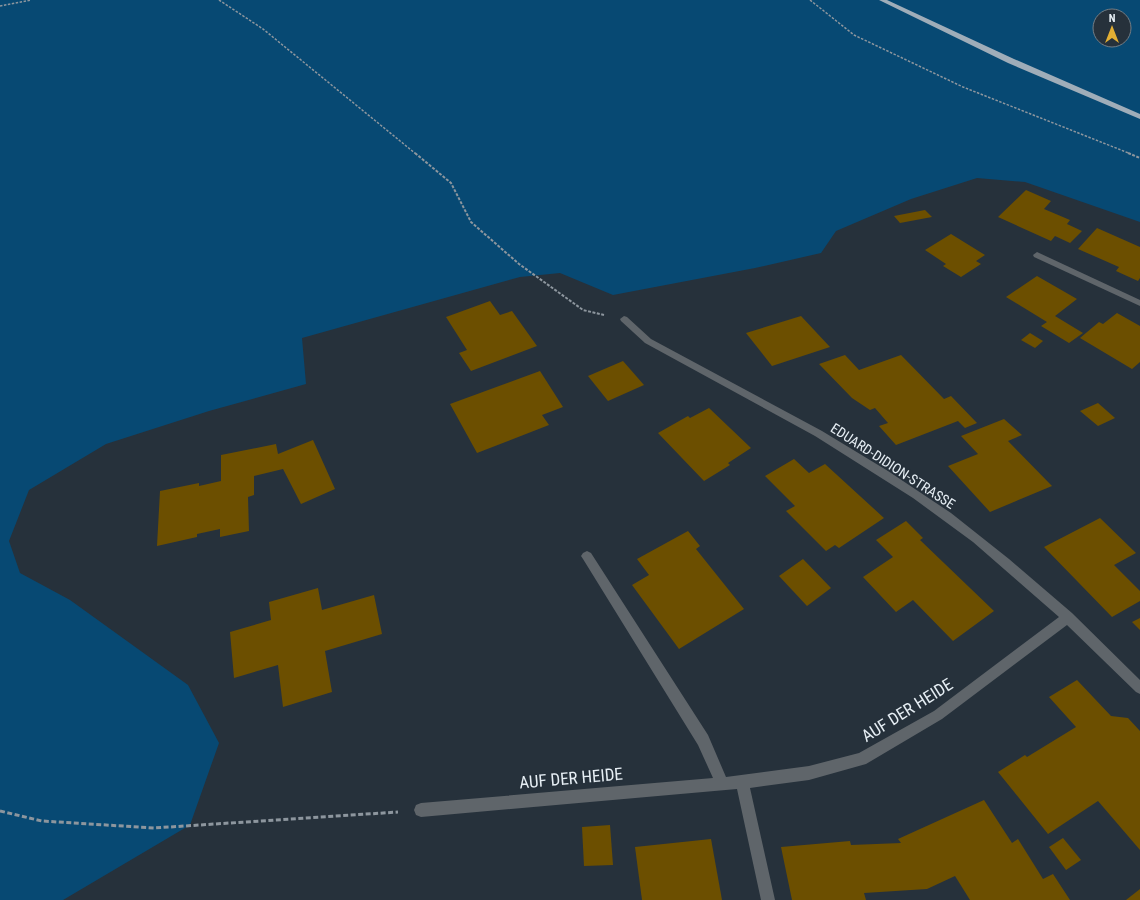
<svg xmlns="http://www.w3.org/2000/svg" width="1140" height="900" font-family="'Roboto Condensed',sans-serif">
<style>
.green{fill:#074973;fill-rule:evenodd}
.building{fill:#6c4f00}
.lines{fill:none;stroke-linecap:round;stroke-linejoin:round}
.path-far2{stroke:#8d969e;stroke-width:1.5;stroke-dasharray:2.5 1.5;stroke-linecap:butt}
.path-far1{stroke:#8d969e;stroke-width:2;stroke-dasharray:3 1.5;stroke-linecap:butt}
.path{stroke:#8d969e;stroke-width:3;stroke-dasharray:5 2.5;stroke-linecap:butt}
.minor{fill:#5f656a;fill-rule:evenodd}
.highway{fill:#9fadb9;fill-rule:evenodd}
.labels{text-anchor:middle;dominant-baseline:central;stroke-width:3;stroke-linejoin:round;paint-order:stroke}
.street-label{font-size:14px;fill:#e6eef4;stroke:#26313b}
.near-street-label{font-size:17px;fill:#e6eef4;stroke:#26313b}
</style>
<rect width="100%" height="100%" fill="#26313b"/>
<path class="green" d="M0,0H1140V222L1025,182L977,178L911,199L836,231L821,253L755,268L613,295L560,273L520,277L302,338L306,384L209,411L106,444L29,490L9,541L20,573L70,600L188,685L219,743L190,825L63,900H0ZM1100,16H1124V40H1100Z"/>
<g class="building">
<polygon points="1026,190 1051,201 1044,209 1070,220 1067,224 1082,231 1070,243 1055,236 1051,241 998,217"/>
<polygon points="925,210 932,217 900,223 894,216"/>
<polygon points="1097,228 1140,247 1140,278 1138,281 1116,271 1119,267 1078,249"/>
<polygon points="951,234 985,255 976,261 981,264 961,277 943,266 946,264 925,250"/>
<polygon points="1037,276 1077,299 1055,316 1083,333 1069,343 1041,326 1047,322 1006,297"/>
<polygon points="490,301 500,315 512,311 537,346 471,371 459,353 467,350 446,317"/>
<polygon points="1117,313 1140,326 1140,362 1132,369 1080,338 1099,322 1103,324"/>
<polygon points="801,316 830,347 772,366 746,333"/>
<polygon points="1030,333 1043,341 1035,348 1021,340"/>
<polygon points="845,355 859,370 901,355 944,399 951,396 977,423 965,428 958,421 896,445 879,426 888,423 875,408 870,410 852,398 819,364"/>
<polygon points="623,361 644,385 608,401 588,376"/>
<polygon points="540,371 563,407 542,415 549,425 477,453 450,404"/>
<polygon points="1098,403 1115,418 1098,426 1080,411"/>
<polygon points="709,408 751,448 728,463 730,465 704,481 658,433 688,416 690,418"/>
<polygon points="1004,419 1022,435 1008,441 1052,486 990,512 948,466 978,454 961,436"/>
<polygon points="313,440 335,489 301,504 283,469 254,476 254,495 248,497 249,531 220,537 220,529 197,534 197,537 157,546 160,491 199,483 199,486 221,481 221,455 276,444 278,454"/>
<polygon points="794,459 809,473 825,464 884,518 839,548 835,545 826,551 786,511 795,506 765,476"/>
<polygon points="1100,518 1136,553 1114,565 1140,591 1140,601 1112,617 1044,547"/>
<polygon points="906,521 923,538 920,540 994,611 953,641 913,600 896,612 863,577 893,557 876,540"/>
<polygon points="688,531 700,546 696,549 744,609 679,649 632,585 649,575 637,559"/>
<polygon points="803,559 831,588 807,606 779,576"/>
<polygon points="318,588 322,610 374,595 382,634 325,651 332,692 283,707 278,665 234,678 230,632 271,620 269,602"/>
<polygon points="1140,618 1140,630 1132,622"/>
<polygon points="1077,680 1111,716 1128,718 1140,731 1140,850 1098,801 1048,834 998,772 1025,755 1027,757 1076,727 1049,697"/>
<polygon points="984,800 1012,843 1018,839 1043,879 1053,874 1070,900 970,900 955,876 927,889 864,893 866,900 792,900 781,847 850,841 851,845 901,843 898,839"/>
<polygon points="610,825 613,865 584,866 582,827"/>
<polygon points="1063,838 1081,860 1066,870 1049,847"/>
<polygon points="711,839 722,900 642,900 635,847"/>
<polygon points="1140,889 1140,900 1126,900"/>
</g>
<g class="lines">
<g class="path-far2">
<polyline points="219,0 263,29 416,154"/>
<polyline points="810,0 854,35 963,87 1131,154"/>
<polyline points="0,6 31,0"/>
</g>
<g class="path-far1">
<polyline points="415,153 451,183 471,222 519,264 583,310 604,315"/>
<polyline points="1128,153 1140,158"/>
</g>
<polyline class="path" points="0,811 42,821 154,828 398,812"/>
<g class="minor">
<polygon points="1037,252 1140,300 1140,306 1034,257 1033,255"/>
<polygon points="624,316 627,317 651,339 822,431 888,471 951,513 1009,559 1072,613 1140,680 1140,694 1136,692 1067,625 942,719 866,764 809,780 750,788 775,900 761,900 737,789 421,817 416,815 414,810 416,805 421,803 713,778 698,745 583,559 581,556 583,553 587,551 591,553 708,735 726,777 809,766 859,753 934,711 1059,617 973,542 913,498 815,436 645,343 621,321 620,319"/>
</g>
<polygon class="highway" points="879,0 887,0 1014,59 1140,114 1140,119 1008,63"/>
</g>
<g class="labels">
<g class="street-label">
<text transform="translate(893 466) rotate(33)">EDUARD-DIDION-STRASSE</text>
</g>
<g class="near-street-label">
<text transform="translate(907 710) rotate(-32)">AUF DER HEIDE</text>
<text transform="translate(571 778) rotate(-5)">AUF DER HEIDE</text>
</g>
</g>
<g transform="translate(1112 28)"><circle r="19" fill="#26313b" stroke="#737d85"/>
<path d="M0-3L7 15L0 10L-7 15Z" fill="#e2af34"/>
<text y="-6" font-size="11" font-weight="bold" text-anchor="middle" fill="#e6eef4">N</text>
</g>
</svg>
